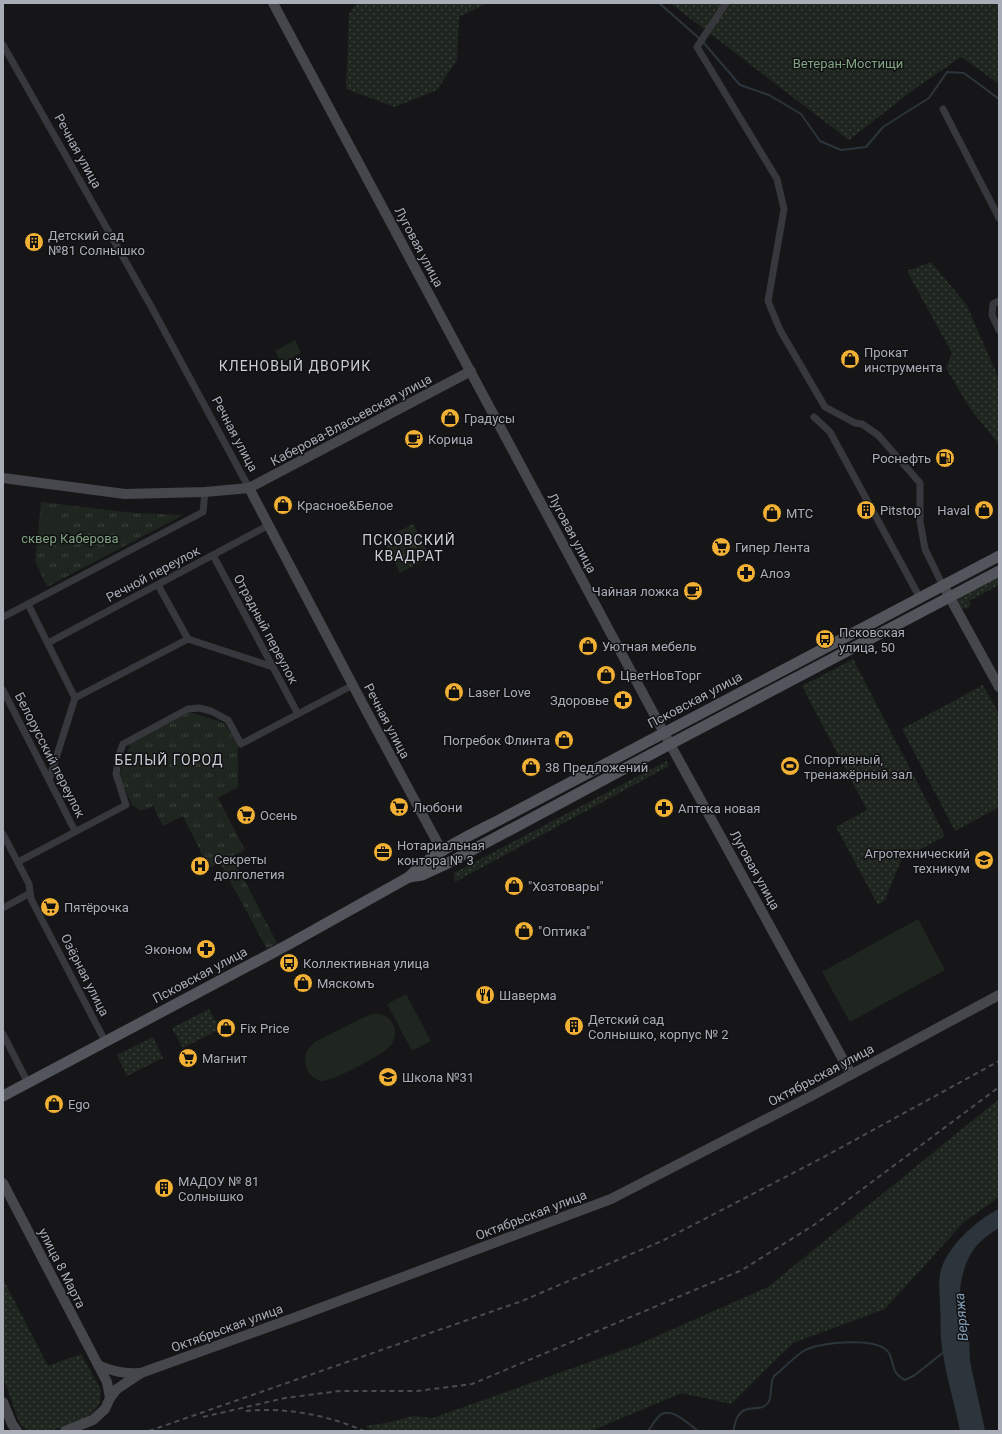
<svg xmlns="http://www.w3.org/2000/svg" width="1002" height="1434" font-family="Roboto,sans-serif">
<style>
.grass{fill:url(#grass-dots)}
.park{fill:url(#park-tufts)}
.pitch{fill:#1e261f}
.water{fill:#2c353c}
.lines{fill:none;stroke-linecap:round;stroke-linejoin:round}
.stream{stroke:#2c353c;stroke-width:2}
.river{stroke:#2c353c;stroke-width:12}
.street{stroke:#37383d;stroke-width:7}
.secondary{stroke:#45474d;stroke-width:10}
.primary{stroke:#53555c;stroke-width:11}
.rail{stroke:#4a4c52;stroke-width:2;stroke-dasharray:5 4;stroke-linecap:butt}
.labels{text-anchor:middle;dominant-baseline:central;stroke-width:3;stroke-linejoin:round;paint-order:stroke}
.park-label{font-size:13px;fill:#7fa381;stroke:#111113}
.street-label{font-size:13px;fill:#a8adb8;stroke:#111113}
.poi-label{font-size:13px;fill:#a8adb8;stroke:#111113;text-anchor:start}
.neighbourhood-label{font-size:14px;letter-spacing:1px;fill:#c9ccd4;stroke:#111113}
.water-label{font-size:14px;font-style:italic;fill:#7f9bb3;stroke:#111113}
</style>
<defs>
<pattern id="grass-dots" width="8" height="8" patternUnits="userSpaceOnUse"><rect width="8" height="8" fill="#1e261f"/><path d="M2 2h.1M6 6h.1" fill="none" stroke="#3c433d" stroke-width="1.8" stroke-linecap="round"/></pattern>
<pattern id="park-tufts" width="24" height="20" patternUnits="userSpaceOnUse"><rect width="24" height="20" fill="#1e261f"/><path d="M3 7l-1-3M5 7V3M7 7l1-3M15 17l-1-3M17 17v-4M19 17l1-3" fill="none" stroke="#3c433d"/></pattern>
</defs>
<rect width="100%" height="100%" fill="#161618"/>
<g class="grass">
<polygon points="357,3 487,3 459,17 457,60 437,90 395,107 346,89 349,14"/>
<polygon points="670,3 999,3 999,84 961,57 917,87 849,140"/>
<polygon points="931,262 966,304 999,379 999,444 971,410 946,368 952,353 907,271"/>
<polygon points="999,577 999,585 969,601 971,605 968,608 961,609 957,601 960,597"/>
<polygon points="853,659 945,836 901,860 885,900 878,905 836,827 867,810 802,686"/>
<polygon points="983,685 999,714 999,807 955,831 902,729"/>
<polygon points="667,761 669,766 455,882 454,873"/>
<polygon points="209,1009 220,1029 183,1048 172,1028"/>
<polygon points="153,1037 163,1058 127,1076 117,1055"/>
<polygon points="999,1099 999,1197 964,1222 885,1309 793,1343 731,1404 682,1393 591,1431 373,1431 365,1426 392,1422 412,1416 433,1418 637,1345 768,1287"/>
<polygon points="3,1279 48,1366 81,1354 101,1390 100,1403 88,1418 50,1431 28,1431 20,1424 3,1377"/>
</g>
<g class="park">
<polygon points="41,502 134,513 183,515 47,587 35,561"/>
<polygon points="413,524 430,557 400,573 383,539"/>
<polygon points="190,712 224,723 238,745 238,787 218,798 245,850 232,856 277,943 267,949 220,863 209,868 183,816 163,826 153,806 141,811 132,805 119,776 130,744"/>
</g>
<g class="pitch">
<polygon points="295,340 301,353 282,363 275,351"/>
<polygon points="41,511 61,514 57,546 38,544"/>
<polygon points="918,919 945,970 850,1022 822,972"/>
<polygon points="406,994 431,1041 412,1051 387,1004"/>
<path d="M372,1014C382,1013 391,1017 394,1027C396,1033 395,1039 391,1045C385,1054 332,1082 321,1081C308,1078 302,1062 307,1051C309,1048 312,1045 315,1042L365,1017Z"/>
</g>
<path class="water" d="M999,1209V1228C989,1234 979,1241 972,1252C953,1283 960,1322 965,1356C968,1381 972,1406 978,1431H960C954,1400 944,1370 941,1339C940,1328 941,1316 940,1305C940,1295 938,1284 940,1275C943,1250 977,1219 999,1209Z"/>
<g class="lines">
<g class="stream">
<polyline points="659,3 700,39"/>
<polyline points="703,42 740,85 769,95 801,114 820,141 841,150 866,147 883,127 929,98 947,72 964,73 999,99"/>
<path d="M648,1431C652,1426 657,1416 662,1414C673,1408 690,1425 698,1431"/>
<path d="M733,1431C735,1426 735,1420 738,1416C746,1403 760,1413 768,1403C773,1396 769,1384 774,1376C783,1369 792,1359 802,1352C817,1342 869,1338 884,1348C897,1357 887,1371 905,1380L915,1375L945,1351"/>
</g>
<polyline class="river" points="958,1302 957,1308 963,1335 964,1362 979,1431"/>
<g class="street">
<polyline points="726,3 697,47 777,179 784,209 768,301 780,330 825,407 855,423 862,424 878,435 920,483 920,521 925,549 944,588"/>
<polyline points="3,45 152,308 249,488"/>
<polyline points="943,109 999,218"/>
<polyline points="999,301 993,304 992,315 999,330"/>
<polyline points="814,417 830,432 920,598"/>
<polyline points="213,555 298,714"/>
<polyline points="158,585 188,639"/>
<polyline points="28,604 75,698"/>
<polyline points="3,617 203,512 205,492"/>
<polyline points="48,643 269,525"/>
<polyline points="3,690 75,831"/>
<polyline points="49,780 75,698 188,639 273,667"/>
<polyline points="3,834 29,884 31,899 105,1041"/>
<polyline points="18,862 126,805 116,774 119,755 123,744 188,709 199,708 211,711 228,720 241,744 353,685"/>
<polyline points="3,908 30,893"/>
<polyline points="3,1034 28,1083"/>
</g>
<g class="secondary">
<polyline points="273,3 670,744 851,1074"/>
<polyline points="3,478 125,494 205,492 249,488 471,371"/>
<polyline points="249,488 367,712 442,851"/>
<polyline points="943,585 999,687"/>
<polyline points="3,1183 107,1382 110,1398"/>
<path d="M98,1365C112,1371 123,1374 139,1373"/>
<polyline points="3,1402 12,1424 17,1431"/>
<polyline points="65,1431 93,1420 105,1409 110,1398 117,1389 141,1373 299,1316 611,1199 813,1095 999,995"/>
</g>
<g class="primary">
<polyline points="409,877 422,875 448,863 661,749 999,571"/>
<path d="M3,1096L291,943L409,877C432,852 473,834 503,818L999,556"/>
</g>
<g class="rail">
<path d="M246,1411C287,1407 327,1415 364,1431"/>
<polyline points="203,1417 285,1398 340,1391 417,1391 472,1384 742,1270 817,1223 999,1087"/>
<polyline points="149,1431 522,1301 664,1240 822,1158 999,1061"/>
</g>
</g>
<defs>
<g id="building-disc" transform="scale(1)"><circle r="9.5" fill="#f2b134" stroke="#111113"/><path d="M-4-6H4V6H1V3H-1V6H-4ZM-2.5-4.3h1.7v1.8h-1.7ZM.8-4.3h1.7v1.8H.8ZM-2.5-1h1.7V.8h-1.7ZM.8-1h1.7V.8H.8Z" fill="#111"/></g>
<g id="shop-disc" transform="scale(1)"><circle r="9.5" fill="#f2b134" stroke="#111113"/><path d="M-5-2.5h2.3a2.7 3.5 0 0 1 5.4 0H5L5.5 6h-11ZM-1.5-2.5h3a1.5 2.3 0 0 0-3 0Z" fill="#111"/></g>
<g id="cafe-disc" transform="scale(1)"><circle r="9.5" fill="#f2b134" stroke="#111113"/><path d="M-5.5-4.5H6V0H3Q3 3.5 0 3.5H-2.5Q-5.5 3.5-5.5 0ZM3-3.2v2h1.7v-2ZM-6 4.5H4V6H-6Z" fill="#111"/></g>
<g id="fuel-disc" transform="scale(1)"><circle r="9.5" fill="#f2b134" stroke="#111113"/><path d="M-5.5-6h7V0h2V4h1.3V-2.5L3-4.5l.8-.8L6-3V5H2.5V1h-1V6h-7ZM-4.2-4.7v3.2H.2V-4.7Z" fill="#111"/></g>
<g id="supermarket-disc" transform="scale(1)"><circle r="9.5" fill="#f2b134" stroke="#111113"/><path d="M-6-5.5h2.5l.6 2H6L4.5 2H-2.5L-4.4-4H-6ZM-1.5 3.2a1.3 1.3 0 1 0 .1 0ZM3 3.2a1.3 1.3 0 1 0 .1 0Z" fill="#111"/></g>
<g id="pharmacy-disc" transform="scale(1)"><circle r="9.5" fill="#f2b134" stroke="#111113"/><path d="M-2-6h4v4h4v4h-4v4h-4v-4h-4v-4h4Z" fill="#111"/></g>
<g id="bus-disc" transform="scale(1)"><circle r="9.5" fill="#f2b134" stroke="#111113"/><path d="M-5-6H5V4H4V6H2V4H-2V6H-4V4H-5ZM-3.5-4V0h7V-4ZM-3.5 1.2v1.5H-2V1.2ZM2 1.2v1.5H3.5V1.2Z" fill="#111"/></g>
<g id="stadium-disc" transform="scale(1)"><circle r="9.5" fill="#f2b134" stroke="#111113"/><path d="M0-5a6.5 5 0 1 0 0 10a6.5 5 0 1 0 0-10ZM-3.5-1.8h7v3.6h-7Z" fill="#111"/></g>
<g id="office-disc" transform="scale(1)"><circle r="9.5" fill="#f2b134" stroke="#111113"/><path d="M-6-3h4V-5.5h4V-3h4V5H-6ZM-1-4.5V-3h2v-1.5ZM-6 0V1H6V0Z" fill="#111"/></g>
<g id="university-disc" transform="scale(1)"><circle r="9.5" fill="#f2b134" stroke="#111113"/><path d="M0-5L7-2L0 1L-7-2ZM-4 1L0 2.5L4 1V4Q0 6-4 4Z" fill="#111"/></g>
<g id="hospital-disc" transform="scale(1)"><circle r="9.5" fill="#f2b134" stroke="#111113"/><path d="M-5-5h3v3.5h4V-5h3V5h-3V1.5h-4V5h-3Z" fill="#111"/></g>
<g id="restaurant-disc" transform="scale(1)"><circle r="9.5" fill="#f2b134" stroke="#111113"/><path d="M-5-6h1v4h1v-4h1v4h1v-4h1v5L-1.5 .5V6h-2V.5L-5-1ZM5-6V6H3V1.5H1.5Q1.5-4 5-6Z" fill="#111"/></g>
<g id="school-disc" transform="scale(1)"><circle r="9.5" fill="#f2b134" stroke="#111113"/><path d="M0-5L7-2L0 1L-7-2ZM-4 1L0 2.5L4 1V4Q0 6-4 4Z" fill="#111"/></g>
</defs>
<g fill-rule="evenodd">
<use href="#building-disc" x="34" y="242"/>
<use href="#shop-disc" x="850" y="359"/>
<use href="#shop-disc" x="450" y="418"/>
<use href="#cafe-disc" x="414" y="439"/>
<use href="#fuel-disc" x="945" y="458"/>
<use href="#shop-disc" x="283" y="505"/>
<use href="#building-disc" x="866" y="510"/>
<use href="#shop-disc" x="984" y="510"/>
<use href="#shop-disc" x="772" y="513"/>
<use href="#supermarket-disc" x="721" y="547"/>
<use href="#pharmacy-disc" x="746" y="573"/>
<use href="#cafe-disc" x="693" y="591"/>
<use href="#bus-disc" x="825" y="639"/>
<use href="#shop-disc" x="588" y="646"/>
<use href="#shop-disc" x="606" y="675"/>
<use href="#shop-disc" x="454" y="692"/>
<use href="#pharmacy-disc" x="623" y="700"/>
<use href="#shop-disc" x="564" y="740"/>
<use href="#stadium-disc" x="790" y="766"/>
<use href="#shop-disc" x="531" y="767"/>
<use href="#supermarket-disc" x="399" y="807"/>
<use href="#pharmacy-disc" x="664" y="808"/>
<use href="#supermarket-disc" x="246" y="815"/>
<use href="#office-disc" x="383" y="852"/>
<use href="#university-disc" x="984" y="860"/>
<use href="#hospital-disc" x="200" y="866"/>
<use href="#shop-disc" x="514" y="886"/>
<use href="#supermarket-disc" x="50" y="907"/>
<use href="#shop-disc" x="524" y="931"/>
<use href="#pharmacy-disc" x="206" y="949"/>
<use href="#bus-disc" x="289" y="963"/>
<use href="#shop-disc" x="303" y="983"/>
<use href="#restaurant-disc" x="485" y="995"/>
<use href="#building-disc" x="574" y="1026"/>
<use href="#shop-disc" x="226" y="1028"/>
<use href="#supermarket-disc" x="188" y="1058"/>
<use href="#school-disc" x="388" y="1077"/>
<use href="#shop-disc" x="54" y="1104"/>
<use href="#building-disc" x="164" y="1188"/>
</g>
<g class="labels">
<g class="park-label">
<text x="848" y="63">Ветеран-Мостищи</text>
<text x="70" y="538">сквер Каберова</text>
</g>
<g class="street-label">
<text transform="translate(78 151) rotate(61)">Речная улица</text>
<text transform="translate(419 247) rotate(62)">Луговая улица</text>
<text transform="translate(351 420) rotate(-28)">Каберова-Власьевская улица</text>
<text transform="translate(235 434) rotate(62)">Речная улица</text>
<text transform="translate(572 533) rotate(62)">Луговая улица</text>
<text transform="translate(153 574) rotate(-28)">Речной переулок</text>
<text transform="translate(266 629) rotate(62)">Отрадный переулок</text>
<text transform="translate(695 700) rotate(-28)">Псковская улица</text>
<text transform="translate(387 721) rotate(62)">Речная улица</text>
<text transform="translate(50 755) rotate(63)">Белорусский переулок</text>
<text transform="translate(755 870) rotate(61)">Луговая улица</text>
<text transform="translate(85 975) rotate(63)">Озёрная улица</text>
<text transform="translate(200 975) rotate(-28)">Псковская улица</text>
<text transform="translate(821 1075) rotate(-28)">Октябрьская улица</text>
<text transform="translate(531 1215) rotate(-21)">Октябрьская улица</text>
<text transform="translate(62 1268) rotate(63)">улица 8 Марта</text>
<text transform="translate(227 1328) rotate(-20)">Октябрьская улица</text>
</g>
<g class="poi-label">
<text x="48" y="235">Детский сад<tspan x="48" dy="15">№81 Солнышко</tspan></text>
<text x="864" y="352">Прокат<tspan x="864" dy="15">инструмента</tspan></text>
<text x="464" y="418">Градусы</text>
<text x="428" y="439">Корица</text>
<text x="931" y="458" text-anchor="end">Роснефть</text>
<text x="297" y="505">Красное&amp;Белое</text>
<text x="880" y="510">Pitstop</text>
<text x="970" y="510" text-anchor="end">Haval</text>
<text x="786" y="513">МТС</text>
<text x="735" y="547">Гипер Лента</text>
<text x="760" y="573">Алоэ</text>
<text x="679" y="591" text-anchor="end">Чайная ложка</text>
<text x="839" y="632">Псковская<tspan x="839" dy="15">улица, 50</tspan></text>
<text x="602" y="646">Уютная мебель</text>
<text x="620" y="675">ЦветНовТорг</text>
<text x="468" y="692">Laser Love</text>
<text x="609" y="700" text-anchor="end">Здоровье</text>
<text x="550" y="740" text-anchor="end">Погребок Флинта</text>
<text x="804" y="759">Спортивный,<tspan x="804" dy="15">тренажёрный зал</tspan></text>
<text x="545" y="767">38 Предложений</text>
<text x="413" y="807">Любони</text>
<text x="678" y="808">Аптека новая</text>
<text x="260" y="815">Осень</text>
<text x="397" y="845">Нотариальная<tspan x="397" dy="15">контора № 3</tspan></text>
<text x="970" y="853" text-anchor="end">Агротехнический<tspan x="970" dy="15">техникум</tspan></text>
<text x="214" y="859">Секреты<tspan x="214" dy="15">долголетия</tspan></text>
<text x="528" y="886">"Хозтовары"</text>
<text x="64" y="907">Пятёрочка</text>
<text x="538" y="931">"Оптика"</text>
<text x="192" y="949" text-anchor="end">Эконом</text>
<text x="303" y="963">Коллективная улица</text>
<text x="317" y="983">Мяскомъ</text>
<text x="499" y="995">Шаверма</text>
<text x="588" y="1019">Детский сад<tspan x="588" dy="15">Солнышко, корпус № 2</tspan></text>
<text x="240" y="1028">Fix Price</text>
<text x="202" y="1058">Магнит</text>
<text x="402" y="1077">Школа №31</text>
<text x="68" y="1104">Ego</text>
<text x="178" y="1181">МАДОУ № 81<tspan x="178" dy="15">Солнышко</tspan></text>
</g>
<g class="neighbourhood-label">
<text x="295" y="366">КЛЕНОВЫЙ ДВОРИК</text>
<text x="409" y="540">ПСКОВСКИЙ<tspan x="409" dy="16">КВАДРАТ</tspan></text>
<text x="169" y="760">БЕЛЫЙ ГОРОД</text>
</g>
<g class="water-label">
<text transform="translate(961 1317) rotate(-95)">Веряжа</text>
</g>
</g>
<rect width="1002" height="1434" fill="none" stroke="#a8adb8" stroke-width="8"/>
</svg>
